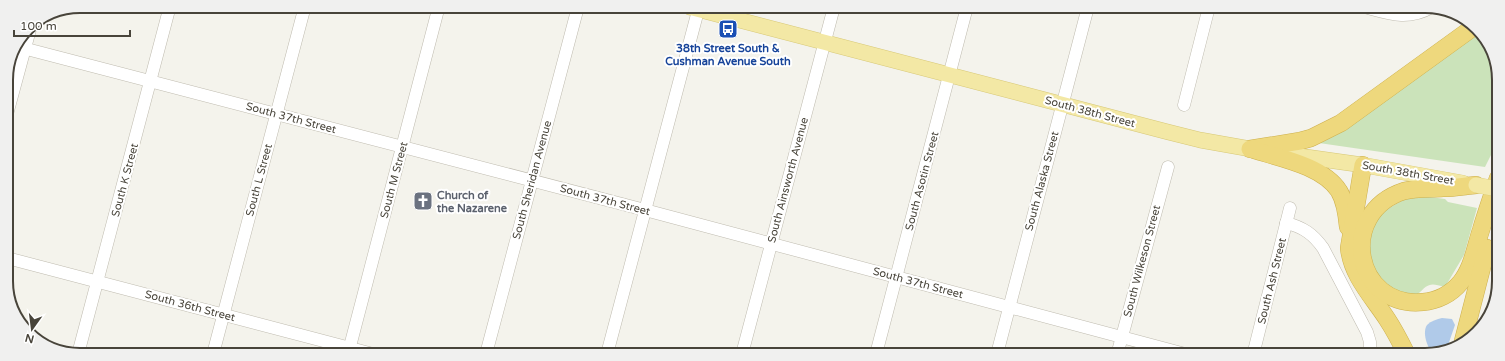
<svg xmlns="http://www.w3.org/2000/svg" width="1505" height="361" font-family="'Varela Round',sans-serif">
<style>
.green{fill:#cbe3ba}
.water{fill:#b0cae9}
.lines{fill:none;stroke-linecap:round;stroke-linejoin:round}
.minor-casing{stroke:#bfbbaf;stroke-width:13}
.major-casing{stroke:#d7c877;stroke-width:16}
.highway-casing{stroke:#cdb04d;stroke-width:18}
.minor{stroke:#fff;stroke-width:12}
.major{stroke:#f3e8a5;stroke-width:15}
.highway{stroke:#eed87d;stroke-width:17}
.major-bridge-casing{stroke:#d7c877;stroke-width:16;stroke-linecap:butt}
.major-bridge{stroke:#f3e8a5;stroke-width:15}
.labels{text-anchor:middle;dominant-baseline:central;stroke-width:4;stroke-linejoin:round;paint-order:stroke}
.transit-label{font-size:11px;font-weight:bold;fill:#164399;stroke:#fff}
.street-label{font-size:11px;fill:#48443a;stroke:#fff}
.worship-label{font-size:11px;font-weight:bold;fill:#5b616d;stroke:#fff;text-anchor:start}
.rim{fill:none;stroke:#48443a;stroke-width:2}
</style>
<rect width="100%" height="100%" fill="#f4f3ec"/>
<g class="green">
<polygon points="1479,31 1498,65 1498,141 1485,167 1312,142"/>
<path d="M1423,196L1445,199L1448,202L1477,208L1464,255L1445,287C1429,282 1428,284 1417,295L1403,294L1387,285L1373,270L1369,258L1372,226L1381,213L1408,197Z"/>
</g>
<path class="water" d="M1442,318L1452,319L1455,325L1447,348L1433,353C1427,348 1422,332 1427,325C1431,321 1437,319 1442,318Z"/>
<g class="lines">
<g class="minor-casing">
<g id="minor">
<path d="M1364,7C1390,14 1407,21 1432,7"/>
<polyline points="19,47 645,210 1189,355"/>
<polyline points="1184,105 1209,7"/>
<polyline points="6,118 31,26"/>
<path d="M1286,223C1303,227 1313,234 1323,248L1367,332L1370,342V355"/>
<polyline points="7,258 373,354"/>
<polyline points="78,354 170,6"/>
<polyline points="213,354 305,6"/>
<polyline points="348,354 439,6"/>
<polyline points="486,354 578,7"/>
<polyline points="607,354 699,7"/>
<polyline points="742,354 834,7"/>
<polyline points="876,354 967,7"/>
<polyline points="997,354 1088,7"/>
<polyline points="1117,355 1168,167"/>
<polyline points="1253,355 1290,208"/>
</g>
</g>
<g class="major-casing">
<g id="major">
<polyline points="689,7 1168,132 1200,140 1262,151"/>
<polyline points="1285,154 1363,165 1463,183"/>
</g>
</g>
<g class="highway-casing">
<g id="highway">
<polyline points="1250,149 1300,141 1311,138 1341,123 1475,26"/>
<path d="M1254,150C1280,158 1323,166 1339,191C1345,201 1347,216 1348,227"/>
<path d="M1363,165L1349,248C1352,276 1372,296 1387,319C1395,331 1401,343 1407,355"/>
<path d="M1476,185C1465,186 1454,188 1443,188C1430,189 1416,188 1404,191C1336,213 1355,309 1423,302C1437,301 1451,294 1460,283C1472,269 1475,248 1481,230C1486,213 1492,196 1498,178"/>
<polyline points="1463,341 1487,248"/>
</g>
</g>
<use href="#minor" class="minor"/>
<use href="#major" class="major"/>
<use href="#highway" class="highway"/>
<g class="major-bridge-casing">
<polyline id="major-bridge" points="1476,185 1498,189"/>
</g>
<use href="#major-bridge" class="major-bridge"/>
</g>
<defs>
<g id="bus-square" transform="scale(1)"><rect x="-9" y="-9" width="18" height="18" rx="4" fill="#1a4fb4" stroke="#fff"/><path d="M-5-6H5V4H4V6H2V4H-2V6H-4V4H-5ZM-3.5-4V0h7V-4ZM-3.5 1.2v1.5H-2V1.2ZM2 1.2v1.5H3.5V1.2Z" fill="#fff"/></g>
<g id="church-square" transform="scale(1)"><rect x="-9" y="-9" width="18" height="18" rx="4" fill="#6b7280" stroke="#fff"/><path d="M-1.2-6h2.4v3.5h3.3v2.4h-3.3V6h-2.4V-.1h-3.3v-2.4h3.3Z" fill="#fff"/></g>
</defs>
<g fill-rule="evenodd">
<use href="#bus-square" x="728" y="29"/>
<use href="#church-square" x="423" y="201"/>
</g>
<g class="labels">
<g class="transit-label">
<text x="728" y="48">38th Street South &amp;<tspan x="728" dy="13">Cushman Avenue South</tspan></text>
</g>
<g class="street-label">
<text transform="translate(1090 112) rotate(15)">South 38th Street</text>
<text transform="translate(291 118) rotate(15)">South 37th Street</text>
<text transform="translate(1408 173) rotate(10)">South 38th Street</text>
<text transform="translate(125 180) rotate(-75)">South K Street</text>
<text transform="translate(259 180) rotate(-75)">South L Street</text>
<text transform="translate(394 180) rotate(-75)">South M Street</text>
<text transform="translate(532 180) rotate(-75)">South Sheridan Avenue</text>
<text transform="translate(788 180) rotate(-75)">South Ainsworth Avenue</text>
<text transform="translate(922 181) rotate(-75)">South Asotin Street</text>
<text transform="translate(1042 181) rotate(-75)">South Alaska Street</text>
<text transform="translate(605 200) rotate(15)">South 37th Street</text>
<text transform="translate(1142 261) rotate(-75)">South Wilkeson Street</text>
<text transform="translate(1272 281) rotate(-76)">South Ash Street</text>
<text transform="translate(918 283) rotate(15)">South 37th Street</text>
<text transform="translate(190 306) rotate(15)">South 36th Street</text>
</g>
<g class="worship-label">
<text x="437" y="195">Church of<tspan x="437" dy="13">the Nazarene</tspan></text>
</g>
</g>
<path d="M0 0H1505V361H0ZM80 13H1425A67 67 0 0 1 1492 80V281A67 67 0 0 1 1425 348H80A67 67 0 0 1 13 281V80A67 67 0 0 1 80 13Z" fill="#f0f0ef" fill-rule="evenodd"/>
<path class="rim" d="M80 13H1425A67 67 0 0 1 1492 80V281A67 67 0 0 1 1425 348H80A67 67 0 0 1 13 281V80A67 67 0 0 1 80 13Z"/>
<g transform="translate(32 329) rotate(194)" stroke="#ffffff" stroke-width="3" paint-order="stroke">
<path d="M0-3L7 15L0 10L-7 15Z" fill="#48443a"/>
<text y="-6" font-size="11" font-weight="bold" text-anchor="middle" fill="#48443a">N</text>
</g>
<path d="M14 30v6h116v-6" fill="none" stroke="#48443a" stroke-width="2"/>
<text x="20" y="30" font-size="12" fill="#48443a" stroke="#ffffff" stroke-width="3" paint-order="stroke">100 m</text>
</svg>
